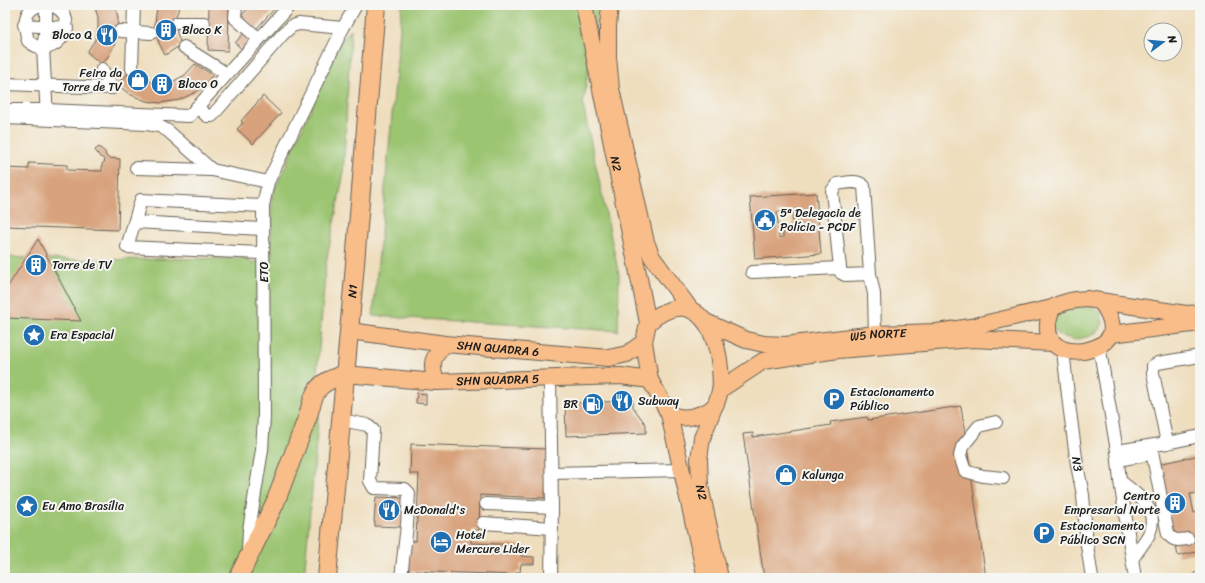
<svg xmlns="http://www.w3.org/2000/svg" width="1205" height="583" font-family="Sriracha,sans-serif">
<style>
.green{fill:#9cc572;stroke:#5c7047}
.building{fill:#d8a27c;fill-rule:evenodd}
.lines{fill:none;stroke-linecap:round;stroke-linejoin:round}
.minor-casing{stroke:#666055;stroke-width:14}
.major-casing{stroke:#666055;stroke-width:18}
.highway-casing{stroke:#666055;stroke-width:20}
.minor{stroke:#fff;stroke-width:12}
.major{stroke:#f8bd89;stroke-width:16}
.highway{stroke:#f8bd89;stroke-width:18}
.labels{text-anchor:middle;dominant-baseline:central;stroke-width:4;stroke-linejoin:round;paint-order:stroke}
.poi-label{font-size:12px;fill:#1c1c1c;stroke:#f6f6f2;text-anchor:start}
.street-label{font-size:12px;fill:#1c1c1c;stroke:#f6f6f2}
</style>
<rect width="100%" height="100%" fill="#f6f6f2"/>
<filter id="ink" filterUnits="userSpaceOnUse"><feTurbulence type="fractalNoise" baseFrequency=".025" numOctaves="2"/><feDisplacementMap in="SourceGraphic" scale="8" xChannelSelector="R" yChannelSelector="G"/><feConvolveMatrix kernelMatrix="1 2 1 2 8 2 1 2 1" color-interpolation-filters="sRGB"/></filter>
<filter id="wash" filterUnits="userSpaceOnUse"><feTurbulence type="fractalNoise" baseFrequency=".012" numOctaves="4" result="noise"/><feDisplacementMap in="SourceGraphic" scale="16" xChannelSelector="R" yChannelSelector="G"/><feGaussianBlur stdDeviation="0.9" result="paint"/><feColorMatrix in="noise" values="0 0 0 0 0 0 0 0 0 0 0 0 0 0 0 0 0 1.4 0 .05"/><feComposite in="paint" operator="in"/></filter>
<g filter="url(#wash)">
<rect width="100%" height="100%" fill="#efdebe"/>
<g class="green">
<polygon points="402,5 598,5 583,105 619,275 618,331 373,316 397,62"/>
<polygon points="351,29 343,177 326,263 314,410 321,389 304,578 5,578 5,257 70,260 249,258 250,262 270,262 272,196 339,45"/>
<polygon points="1089,304 1101,313 1103,323 1098,331 1090,336 1075,340 1059,335 1051,327 1060,307"/>
</g>
<g id="blocks">
<g class="building">
<polygon points="94,5 115,5 118,18 117,36 114,45 109,55 102,65 87,52 95,40 98,29 98,17"/>
<polygon points="158,5 180,5 176,16 176,25 177,33 181,45 165,55 159,43 155,27 156,14"/>
<polygon points="209,5 229,5 228,51 208,50"/>
<polygon points="251,5 278,5 256,29 241,16"/>
<polygon points="245,32 252,39 243,50 235,43"/>
<polygon points="195,64 213,75 203,86 196,92 179,100 160,103 146,101 129,94 117,84 131,71 144,80 157,83 167,83 174,81 185,75"/>
<polygon points="263,96 281,113 253,144 237,129 243,123 241,121"/>
<polygon points="99,147 105,152 106,156 108,158 120,159 118,230 5,226 5,168 29,169 29,163 67,165 67,170 102,171 102,164 105,161 103,158 100,157 95,150"/>
<path d="M816,193L821,254L755,259L750,197ZM792,211L794,233H789V229H783V237L779,238L777,212Z"/>
<polygon points="38,239 81,321 5,318 5,291"/>
<polygon points="417,393 426,394 426,404 416,403"/>
<polygon points="633,401 633,407 646,425 646,433 566,436 565,403"/>
<polygon points="961,406 986,578 764,578 743,434 753,433 753,437 831,425 830,422 867,417 868,420"/>
<polygon points="411,444 547,449 545,498 480,495 479,530 472,530 471,543 521,545 521,556 534,557 534,564 521,564 520,572 516,572 516,575 409,571 409,567 408,568 411,541 416,541 419,474 410,474"/>
<polygon points="1200,455 1200,493 1190,494 1194,513 1200,512 1200,551 1178,556 1158,464"/>
<polygon points="376,497 404,498 402,527 375,526 375,522 374,522"/>
</g>
</g>
</g>
<g filter="url(#ink)">
<use href="#blocks" fill-opacity="0" stroke="#666055" stroke-width="1"/>
<g class="lines">
<g class="minor-casing">
<g id="minor">
<path d="M42,5C22,8 24,26 28,41C31,43 33,45 36,46C58,56 79,20 57,8C55,6 51,6 48,5"/>
<polyline points="46,5 46,27 43,48 47,117"/>
<polyline points="236,5 235,18 259,39"/>
<polyline points="177,23 204,23"/>
<polyline points="24,25 67,28"/>
<polyline points="120,31 151,33"/>
<polyline points="184,47 227,74"/>
<polyline points="132,69 134,5"/>
<polyline points="5,84 112,88 102,69"/>
<polyline points="197,107 207,116 212,116 283,34 292,26 299,24 343,28"/>
<polyline points="5,110 46,110 189,116 290,5"/>
<polyline points="5,118 147,124 159,126 168,131 212,170"/>
<polyline points="136,168 212,170 268,182"/>
<polyline points="135,222 263,229"/>
<polyline points="263,253 127,247 141,200 263,206"/>
<polyline points="752,272 840,268"/>
<path d="M870,274L845,275L841,273L840,268L832,191L837,184C846,183 857,179 864,186L870,274L874,294L875,334"/>
<polyline points="1099,345 1117,451 1120,481 1135,578"/>
<path id="s1" d="M1063,350L1069,404L1077,465L1083,495L1087,545L1092,578"/>
<polyline points="550,378 552,507"/>
<polyline points="341,420 367,425 373,430 370,481 374,488 405,489 409,493 407,525 401,578"/>
<polyline points="996,422 979,426 962,447 960,456 965,471 983,476 1003,478"/>
<polyline points="1167,443 1153,373 1153,366 1158,363 1200,356"/>
<path d="M1151,446L1168,534C1174,542 1179,540 1188,539"/>
<polyline points="1117,451 1167,443 1200,436"/>
<polyline points="1118,460 1150,454"/>
<polyline points="552,473 682,470"/>
<path d="M1120,481C1137,494 1160,509 1149,534C1145,542 1138,550 1133,558"/>
<polyline points="486,504 552,507 551,578"/>
<polyline points="483,523 552,528"/>
<polyline points="248,551 249,530 262,450 264,416 263,206 268,182 343,28 356,5"/>
<polyline points="1199,578 1200,578"/>
</g>
</g>
<g class="major-casing">
<g id="major">
<path id="s2" d="M584,5L648,323L644,342L650,380L669,414C673,415 677,417 680,417C689,419 709,413 714,406C716,405 716,403 717,401C722,386 721,383 720,368C716,325 692,285 648,323"/>
<polyline points="610,5 608,26 608,57 611,89 646,242 652,257 691,310"/>
<path d="M1052,308C1030,364 1102,358 1111,334C1114,323 1107,310 1101,302"/>
<path id="s3" d="M706,322L746,340L764,344L785,345L875,334L937,332L971,327L1052,308C1064,301 1074,300 1087,299L1186,314L1200,313"/>
<path id="s4" d="M350,331L445,344L609,358L627,354L644,342"/>
<polyline points="1111,334 1200,323"/>
<path id="s5" d="M345,374L436,382L621,376L650,380"/>
<path d="M436,382C430,363 432,358 445,344"/>
<polyline points="721,389 763,361 838,350 972,339 1053,343"/>
<path id="s6" d="M714,407L702,438L699,459L700,486L720,578"/>
<polyline points="669,414 706,578"/>
</g>
</g>
<g class="highway-casing">
<g id="highway">
<path d="M238,578L275,503L308,416C315,388 318,383 345,374"/>
<path id="s7" d="M327,578L354,276L376,5"/>
</g>
</g>
<use href="#minor" class="minor"/>
<use href="#major" class="major"/>
<use href="#highway" class="highway"/>
</g>
</g>
<defs>
<g id="building-disc" transform="scale(1.15)"><circle r="9.5" fill="#1f6fb2" stroke="#f6f6f2"/><path d="M-4-6H4V6H1V3H-1V6H-4ZM-2.5-4.3h1.7v1.8h-1.7ZM.8-4.3h1.7v1.8H.8ZM-2.5-1h1.7V.8h-1.7ZM.8-1h1.7V.8H.8Z" fill="#fff"/></g>
<g id="restaurant-disc" transform="scale(1.15)"><circle r="9.5" fill="#1f6fb2" stroke="#f6f6f2"/><path d="M-5-6h1v4h1v-4h1v4h1v-4h1v5L-1.5 .5V6h-2V.5L-5-1ZM5-6V6H3V1.5H1.5Q1.5-4 5-6Z" fill="#fff"/></g>
<g id="shop-disc" transform="scale(1.15)"><circle r="9.5" fill="#1f6fb2" stroke="#f6f6f2"/><path d="M-5-2.5h2.3a2.7 3.5 0 0 1 5.4 0H5L5.5 6h-11ZM-1.5-2.5h3a1.5 2.3 0 0 0-3 0Z" fill="#fff"/></g>
<g id="civic-disc" transform="scale(1.15)"><circle r="9.5" fill="#1f6fb2" stroke="#f6f6f2"/><path d="M-.6-6.5H3V-4.5H.6V-3L4-1V1h2V6H-6V1h2V-1L-.6-3ZM-1.2 2.5V6h2.4V2.5Z" fill="#fff"/></g>
<g id="sight-disc" transform="scale(1.15)"><circle r="9.5" fill="#1f6fb2" stroke="#f6f6f2"/><path d="M0-6L1.8-2.2L6-1.7L2.9 1.2L3.7 5.4L0 3.3L-3.7 5.4L-2.9 1.2L-6-1.7L-1.8-2.2Z" fill="#fff"/></g>
<g id="parking-disc" transform="scale(1.15)"><circle r="9.5" fill="#1f6fb2" stroke="#f6f6f2"/><path d="M-3.5-5.5H1a3.5 3.5 0 0 1 0 7H-1V5.5H-3.5ZM-1-3.4V-.6H.8a1.4 1.4 0 0 0 0-2.8Z" fill="#fff"/></g>
<g id="fuel-disc" transform="scale(1.15)"><circle r="9.5" fill="#1f6fb2" stroke="#f6f6f2"/><path d="M-5.5-6h7V0h2V4h1.3V-2.5L3-4.5l.8-.8L6-3V5H2.5V1h-1V6h-7ZM-4.2-4.7v3.2H.2V-4.7Z" fill="#fff"/></g>
<g id="hotel-disc" transform="scale(1.15)"><circle r="9.5" fill="#1f6fb2" stroke="#f6f6f2"/><path d="M-6-4.5h1.5V1H6V5H4.5V3h-9V5H-6ZM-4 0a1.8 1.8 0 1 1 3.6 0ZM.5 0V-2.5h3Q6-2.5 6 0Z" fill="#fff"/></g>
</defs>
<g fill-rule="evenodd">
<use href="#building-disc" x="166" y="30"/>
<use href="#restaurant-disc" x="107" y="35"/>
<use href="#shop-disc" x="138" y="80"/>
<use href="#building-disc" x="162" y="84"/>
<use href="#civic-disc" x="765" y="220"/>
<use href="#building-disc" x="36" y="265"/>
<use href="#sight-disc" x="34" y="335"/>
<use href="#parking-disc" x="834" y="399"/>
<use href="#restaurant-disc" x="622" y="401"/>
<use href="#fuel-disc" x="593" y="404"/>
<use href="#shop-disc" x="786" y="475"/>
<use href="#building-disc" x="1175" y="503"/>
<use href="#sight-disc" x="27" y="506"/>
<use href="#restaurant-disc" x="389" y="510"/>
<use href="#parking-disc" x="1044" y="533"/>
<use href="#hotel-disc" x="441" y="542"/>
</g>
<g class="labels">
<g class="poi-label">
<text x="182" y="30">Bloco K</text>
<text x="92" y="35" text-anchor="end">Bloco Q</text>
<text x="122" y="73" text-anchor="end">Feira da<tspan x="122" dy="14">Torre de TV</tspan></text>
<text x="178" y="84">Bloco O</text>
<text x="780" y="213">5ª Delegacia de<tspan x="780" dy="14">Polícia - PCDF</tspan></text>
<text x="52" y="265">Torre de TV</text>
<text x="50" y="335">Era Espacial</text>
<text x="850" y="392">Estacionamento<tspan x="850" dy="14">Público</tspan></text>
<text x="638" y="401">Subway</text>
<text x="578" y="404" text-anchor="end">BR</text>
<text x="802" y="475">Kalunga</text>
<text x="1160" y="496" text-anchor="end">Centro<tspan x="1160" dy="14">Empresarial Norte</tspan></text>
<text x="42" y="506">Eu Amo Brasília</text>
<text x="404" y="510">McDonald's</text>
<text x="1060" y="526">Estacionamento<tspan x="1060" dy="14">Público SCN</tspan></text>
<text x="456" y="535">Hotel<tspan x="456" dy="14">Mercure Lider</tspan></text>
</g>
<g class="street-label">
<text stroke="none"><textPath href="#s2" startOffset="162">N2</textPath></text>
<text transform="translate(264 272) rotate(-91)">ETO</text>
<text stroke="none"><textPath href="#s7" startOffset="288">N1</textPath></text>
<text stroke="none"><textPath href="#s3" startOffset="177">W5 NORTE</textPath></text>
<text stroke="none"><textPath href="#s4" startOffset="149">SHN QUADRA 6</textPath></text>
<text stroke="none"><textPath href="#s5" startOffset="153">SHN QUADRA 5</textPath></text>
<text stroke="none"><textPath href="#s1" startOffset="115">N3</textPath></text>
<text stroke="none"><textPath href="#s6" startOffset="88">N2</textPath></text>
</g>
</g>
<rect width="1205" height="583" fill="none" stroke="#f6f6f2" stroke-width="20"/>
<g transform="translate(1163 42) rotate(74)"><circle r="19" fill="#f6f6f2" stroke="#9f9f9c"/>
<path d="M0-3L7 15L0 10L-7 15Z" fill="#1f6fb2"/>
<text y="-6" font-size="11" font-weight="bold" text-anchor="middle" fill="#1c1c1c">N</text>
</g>
</svg>
